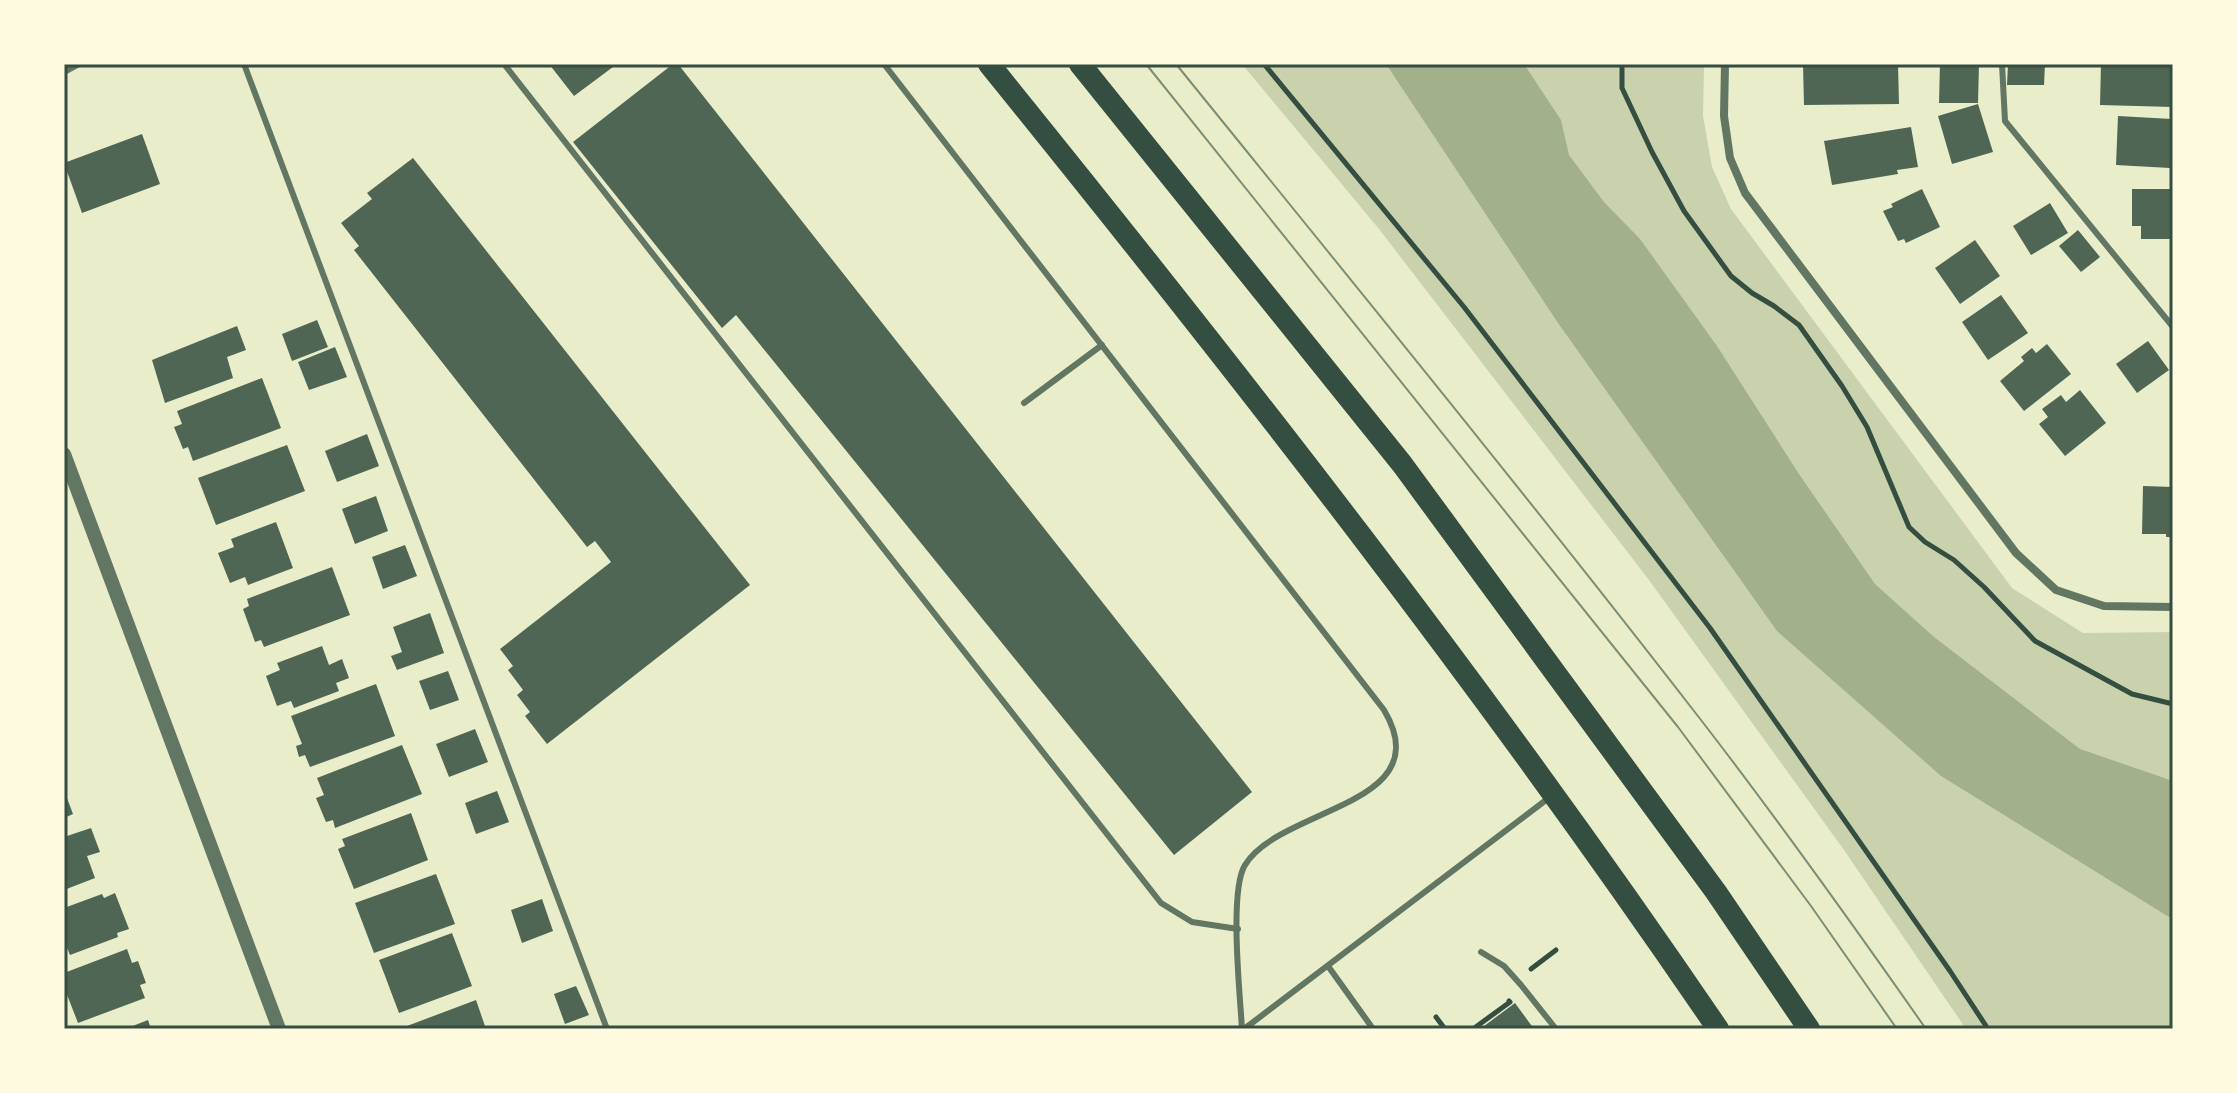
<svg xmlns="http://www.w3.org/2000/svg" width="2237" height="1093" font-family="Lato,sans-serif">
<style>
.green{fill:#cad2ad}
.water{fill:#a3b18a}
.building{fill:#4f6655}
.lines{fill:none;stroke-linecap:round;stroke-linejoin:round}
.path{stroke:#344e41;stroke-width:5}
.service{stroke:#617663;stroke-width:6}
.minor{stroke:#617663;stroke-width:8}
.tertiary{stroke:#617663;stroke-width:14}
.trunk{stroke:#344e41;stroke-width:22}
.tram{stroke:#7c8e77;stroke-width:2}
.neatline{fill:none;stroke:#344e41;stroke-width:3}
</style>
<rect width="100%" height="100%" fill="#e9edc9"/>
<polygon class="green" points="1242,64 1704,64 1703,116 1712,167 1731,209 2012,588 2083,633 2173,632 2173,1029 1966,1029 1844,850 1649,580 1379,229"/>
<polygon class="water" points="1386,64 1524,64 1561,120 1569,155 1604,202 1640,239 1717,346 1799,474 1875,584 1934,637 2080,749 2173,781 2173,917 2169,917 1941,776 1777,631 1558,323"/>
<g class="building">
<polygon points="549,64 617,64 574,96"/>
<polygon points="673,64 678,64 1252,792 1174,855 736,315 722,328 573,142"/>
<polygon points="1803,64 1898,64 1899,104 1804,105"/>
<polygon points="1940,64 1979,64 1978,103 1939,103"/>
<polygon points="2008,64 2045,64 2044,85 2007,85"/>
<polygon points="2101,64 2173,64 2173,107 2100,105"/>
<polygon points="1978,104 1993,152 1952,164 1938,116"/>
<polygon points="2118,116 2172,119 2173,163 2170,163 2170,168 2116,165"/>
<polygon points="1911,127 1918,167 1897,170 1898,174 1832,185 1824,141"/>
<polygon points="142,134 160,184 82,213 64,163"/>
<polygon points="413,158 750,585 547,744 525,716 530,712 517,695 523,690 508,670 513,666 500,649 611,562 595,541 587,547 354,250 359,246 341,223 372,199 367,193"/>
<polygon points="1922,189 1940,227 1906,243 1904,239 1898,241 1883,211 1893,207 1891,204"/>
<polygon points="2132,189 2173,189 2173,239 2141,239 2141,226 2132,226"/>
<polygon points="2050,203 2068,233 2031,255 2013,226"/>
<polygon points="2078,230 2100,257 2081,272 2059,246"/>
<polygon points="1975,240 2000,276 1960,304 1935,268"/>
<polygon points="2001,295 2028,333 1988,360 1962,322"/>
<polygon points="317,320 328,347 292,361 282,334"/>
<polygon points="237,326 246,350 227,357 233,378 165,403 152,360"/>
<polygon points="2148,341 2169,370 2137,393 2116,364"/>
<polygon points="2047,344 2071,374 2024,411 2000,381 2024,361 2021,357 2032,348 2036,353"/>
<polygon points="335,347 347,377 309,390 298,362"/>
<polygon points="262,378 281,428 193,461 188,447 183,449 174,427 182,424 177,411"/>
<polygon points="2080,390 2106,423 2065,456 2039,424 2048,417 2042,409 2061,395 2066,402"/>
<polygon points="367,434 379,466 337,482 325,451"/>
<polygon points="287,445 305,491 216,525 198,478"/>
<polygon points="2143,486 2173,487 2173,537 2166,537 2166,534 2142,534"/>
<polygon points="376,496 388,531 355,544 342,509"/>
<polygon points="276,522 293,568 248,585 245,577 230,583 218,553 234,547 231,539"/>
<polygon points="405,545 417,576 383,589 372,557"/>
<polygon points="332,567 350,615 264,647 261,640 255,642 243,609 249,606 247,599"/>
<polygon points="430,613 444,653 397,670 391,656 402,652 393,627"/>
<polygon points="322,646 329,665 342,659 349,678 336,683 339,691 294,708 291,701 277,706 266,676 280,670 277,663"/>
<polygon points="448,671 459,700 430,710 419,681"/>
<polygon points="376,684 395,736 310,767 305,755 299,757 296,746 302,744 291,716"/>
<polygon points="475,729 488,762 449,777 436,744"/>
<polygon points="402,745 422,794 335,828 333,820 326,822 316,798 324,795 317,778"/>
<polygon points="64,790 73,814 64,818"/>
<polygon points="497,791 509,822 476,834 465,803"/>
<polygon points="411,813 428,860 354,889 338,849 345,846 342,839"/>
<polygon points="91,828 100,852 87,856 95,878 64,890 64,837"/>
<polygon points="436,874 455,924 374,953 355,903"/>
<polygon points="115,893 129,929 117,933 118,937 70,955 64,940 64,908 102,894 104,898"/>
<polygon points="542,899 553,931 522,943 511,910"/>
<polygon points="452,933 472,986 399,1013 379,960"/>
<polygon points="127,949 132,963 138,961 146,983 140,985 145,998 78,1023 64,987 64,973"/>
<polygon points="576,986 589,1015 565,1024 554,994"/>
<polygon points="476,1000 486,1029 399,1029"/>
<polygon points="1515,1003 1534,1029 1480,1029"/>
<polygon points="148,1020 151,1029 125,1029"/>
</g>
<g class="lines">
<g class="path">
<polyline points="1264,64 1464,307 1710,628 1950,971 1988,1029"/>
<polyline points="1622,64 1622,88 1652,152 1684,211 1731,276 1752,293 1774,306 1799,325 1842,386 1867,427 1909,527 1925,542 1954,560 1984,587 2035,641 2132,694 2173,704"/>
<polyline points="1531,969 1556,950"/>
<polyline points="1436,1017 1445,1029"/>
<polyline points="1473,1029 1510,1002 1509,1001"/>
</g>
<g class="service">
<polyline points="244,64 607,1029"/>
<polyline points="504,64 1161,903 1192,922 1238,929"/>
<path d="M884,64L1384,710C1441,806 1280,807 1245,865C1229,891 1240,994 1242,1029"/>
<polyline points="2002,64 2005,121 2173,327"/>
<polyline points="1024,403 1102,345"/>
<polyline points="1481,952 1504,966 1521,985 1556,1029"/>
<polyline points="1328,966 1371,1026"/>
<polyline points="1244,1029 1550,797"/>
</g>
<g class="minor">
<polyline points="1725,64 1724,116 1730,158 1745,193 2016,553 2056,590 2104,606 2173,607"/>
<polyline points="64,71 77,64"/>
</g>
<polyline class="tertiary" points="64,454 279,1029"/>
<g class="trunk">
<path d="M989,64C1243,378 1491,695 1718,1029"/>
<polyline points="1080,64 1402,464 1716,892 1809,1029"/>
</g>
<g class="tram">
<polyline points="1146,64 1678,727 1811,906 1897,1029"/>
<path d="M1176,64C1350,279 1525,493 1694,711C1775,815 1851,922 1926,1029"/>
</g>
</g>
<rect width="2237" height="1093" fill="none" stroke="#fefae0" stroke-width="132"/>
<rect x="66" y="66" width="2105" height="961" class="neatline"/>
</svg>
